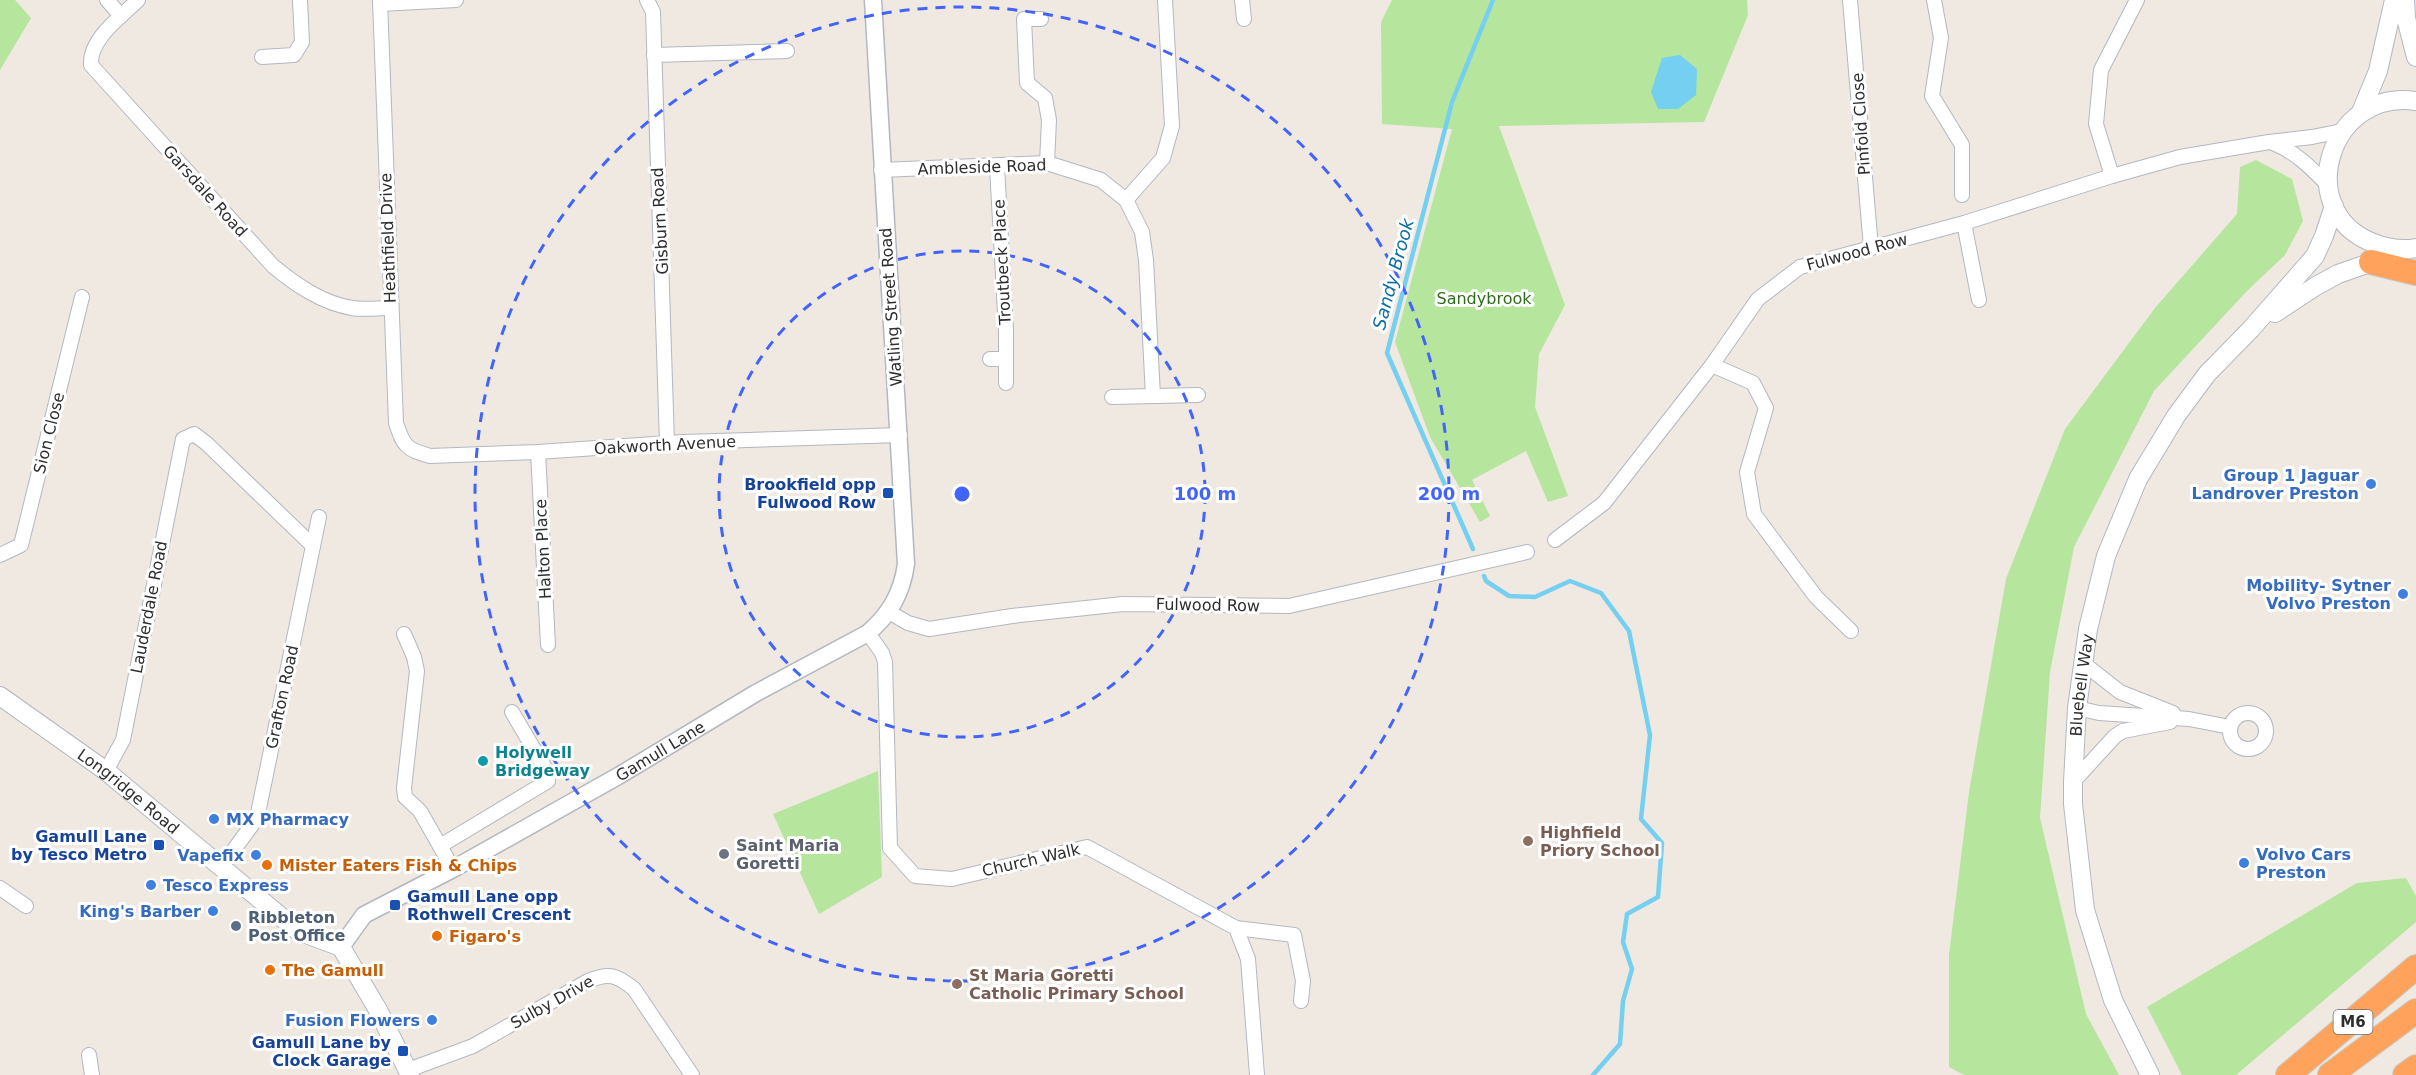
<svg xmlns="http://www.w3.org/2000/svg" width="2416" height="1075" font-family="'DejaVu Sans',sans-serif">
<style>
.green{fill:#b6e59e}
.water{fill:#75cff0}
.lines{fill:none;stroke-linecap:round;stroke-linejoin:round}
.stream{stroke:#75cff0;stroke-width:4.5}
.minor-casing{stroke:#b4b7c1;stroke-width:16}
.tertiary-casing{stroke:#b4b7c1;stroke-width:19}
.secondary-casing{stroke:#b4b7c1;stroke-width:20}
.motorway-casing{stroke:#c9c9c9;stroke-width:26}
.minor{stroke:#fff;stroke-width:14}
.tertiary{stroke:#fff;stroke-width:16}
.secondary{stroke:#fff;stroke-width:18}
.motorway{stroke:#ffa35c;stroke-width:24}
.ring{fill:none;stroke:#4264fb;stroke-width:3;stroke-dasharray:10 8}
.shop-dot{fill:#3f7fe0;stroke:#fff;stroke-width:2}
.transit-dot{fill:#1a4fb4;stroke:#fff;stroke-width:2}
.culture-dot{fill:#0f9aa8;stroke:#fff;stroke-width:2}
.education-dot{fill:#8d6e63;stroke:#fff;stroke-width:2}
.worship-dot{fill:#6b7280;stroke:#fff;stroke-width:2}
.food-dot{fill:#e8710a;stroke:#fff;stroke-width:2}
.service-dot{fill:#5c6f8a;stroke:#fff;stroke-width:2}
.labels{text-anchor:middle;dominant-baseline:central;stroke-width:6;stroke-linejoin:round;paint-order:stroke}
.shield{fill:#fff;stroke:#6d6d6d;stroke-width:1.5}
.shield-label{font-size:15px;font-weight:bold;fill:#2e2e2e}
.street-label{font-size:16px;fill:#2e2e2e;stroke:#fff}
.park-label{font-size:16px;fill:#2c6e1b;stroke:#fff}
.shop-label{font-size:16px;font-weight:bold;fill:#366cbe;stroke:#fff;text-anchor:end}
.transit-label{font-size:16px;font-weight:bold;fill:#164399;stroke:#fff;text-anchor:end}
.culture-label{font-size:16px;font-weight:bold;fill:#0d838f;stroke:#fff;text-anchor:start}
.education-label{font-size:16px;font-weight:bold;fill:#785e54;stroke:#fff;text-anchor:start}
.worship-label{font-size:16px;font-weight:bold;fill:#5b616d;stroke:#fff;text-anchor:start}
.food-label{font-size:16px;font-weight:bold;fill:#c56008;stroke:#fff;text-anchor:start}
.service-label{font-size:16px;font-weight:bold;fill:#4e5e75;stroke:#fff;text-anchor:start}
.water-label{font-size:18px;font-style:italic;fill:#0d6fa3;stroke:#fff}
.centre{fill:#4264fb;stroke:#fff;stroke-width:3}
.ring-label{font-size:18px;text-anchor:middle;font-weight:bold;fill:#4264fb;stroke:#fff;stroke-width:6;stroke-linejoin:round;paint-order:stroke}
</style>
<rect width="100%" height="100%" fill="#efe9e1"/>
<g class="green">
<polygon points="0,0 15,0 31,18 0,70"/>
<polygon points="1392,0 1747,0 1748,15 1704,122 1499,126 1565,305 1539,354 1535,407 1568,496 1548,502 1526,451 1472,480 1490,516 1480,522 1430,437 1395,342 1452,129 1382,124 1381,22"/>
<polygon points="2256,160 2292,179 2303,221 2285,255 2246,292 2154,391 2074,547 2050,672 2040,818 2086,1014 2119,1075 1964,1075 1949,1067 1949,955 1969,792 2006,579 2065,429 2155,308 2237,214 2240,167"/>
<polygon points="878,771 882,877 819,914 773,814"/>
<polygon points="2406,878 2416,896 2416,922 2236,1075 2182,1075 2147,1007 2357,883"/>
</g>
<polygon class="water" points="1680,55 1697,69 1696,95 1678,109 1658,109 1651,92 1662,58"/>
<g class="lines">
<g class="stream">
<polyline points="1473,549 1387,353 1452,102 1493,0"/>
<polyline points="1484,576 1486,581 1509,596 1535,597 1570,581 1601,593 1629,631 1650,735 1641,819 1662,843 1658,897 1627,914 1623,942 1632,969 1623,1001 1620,1044 1593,1075"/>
</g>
<g class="minor-casing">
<g id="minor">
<polyline points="107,0 121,16"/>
<path d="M138,0C121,17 89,39 91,65L273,266C296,285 322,303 352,308C364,310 378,308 390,308"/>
<path d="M380,0L396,423C404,447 406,449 430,456L538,452L683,442L900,435"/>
<polyline points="647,0 653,12 667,443"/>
<polyline points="1242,0 1244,19"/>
<polyline points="1850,0 1871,248"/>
<polyline points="1934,0 1941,38 1932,96 1962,145 1962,195"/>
<polyline points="380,4 456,0"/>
<polyline points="1041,19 1024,19 1027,83 1045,98 1049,120 1047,163"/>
<polyline points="654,55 787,51"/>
<polyline points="262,57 294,55 302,42 300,0"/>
<path d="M2273,143C2296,152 2311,168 2328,185"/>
<polyline points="997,166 1006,331 1006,383"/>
<polyline points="881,170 1047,163 1101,180 1126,200 1142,232 1146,260 1153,396"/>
<polyline points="2112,176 2096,124 2101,70 2137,0"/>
<polyline points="1126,200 1163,158 1172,126 1165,0"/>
<polyline points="1964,223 1979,300"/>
<polyline points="990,359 1006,359"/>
<polyline points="1712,365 1753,383 1766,408 1747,472 1754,514 1816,597 1851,631"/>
<polyline points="1112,397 1198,395"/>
<polyline points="538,452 548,645"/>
<polyline points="1555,540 1604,503 1712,365 1758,299 1800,267 1964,223 2112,176 2180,157 2269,142 2312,137 2342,131"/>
<polyline points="0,555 21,545 82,297"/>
<polyline points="889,612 908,623 929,629 1012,616 1123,604 1289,606 1527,552"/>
<polyline points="868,633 882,653 885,662 890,848 915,876 952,879 1087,847 1236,928 1248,959 1257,1075"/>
<polyline points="404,634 414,657 417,671 404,788 405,797 420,811 453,869"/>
<polyline points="2083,663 2120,692 2173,713"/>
<polyline points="2077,708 2099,713 2189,719 2230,727"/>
<circle cx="2248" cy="731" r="18"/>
<polyline points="106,771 123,740 183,439 194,434 206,443 313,546"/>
<polyline points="2073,782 2115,736 2123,731 2170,722"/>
<polyline points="440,846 548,781 548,773 512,712"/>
<polyline points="222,866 257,818 319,517"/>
<polyline points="0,888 26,906"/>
<polyline points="1236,928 1294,935 1303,981 1301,1001"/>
<polyline points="89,1055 92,1075"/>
<path d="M408,1070L473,1046L588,981C609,972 617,975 634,989L692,1075"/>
</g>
</g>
<g class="tertiary-casing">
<g id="tertiary">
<path id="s1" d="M341,947L364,915L453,869L620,775L756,693L868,633C890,614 902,593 906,564L873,0"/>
</g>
</g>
<g class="secondary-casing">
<g id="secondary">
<polyline points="2405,0 2406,18 2416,57"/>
<path d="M2416,101C2330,88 2292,209 2371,242C2386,248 2400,251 2416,248"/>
<polyline points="2361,112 2378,71 2394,0"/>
<polyline points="2275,313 2316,286 2338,274 2381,259"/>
<path id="s2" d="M0,696L106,771L298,931L341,947L378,1010L410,1075"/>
<path id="s3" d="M2150,1075L2113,1000L2085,910L2073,804V782L2077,708L2088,629L2106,556L2138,479L2176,416L2207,374L2251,329L2315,256L2324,236L2334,206"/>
</g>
</g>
<g class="motorway-casing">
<g id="motorway">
<polyline points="2371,262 2416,273"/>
<polyline points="2288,1075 2416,967"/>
<polyline points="2330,1075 2416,1011"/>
<polyline points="2405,1075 2416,1067"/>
</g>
</g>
<use href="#minor" class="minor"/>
<use href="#tertiary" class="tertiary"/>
<use href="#secondary" class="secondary"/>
<use href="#motorway" class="motorway"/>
</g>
<g class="ring">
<circle cx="962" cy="494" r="243"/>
<circle cx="962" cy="494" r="487"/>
</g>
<g class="shop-dot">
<circle cx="2371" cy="484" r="6"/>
<circle cx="2403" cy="594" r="6"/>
<circle cx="214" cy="819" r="6"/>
<circle cx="256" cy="855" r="6"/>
<circle cx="2244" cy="863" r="6"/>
<circle cx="151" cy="885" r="6"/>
<circle cx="213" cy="911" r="6"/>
<circle cx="432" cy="1020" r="6"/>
</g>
<g class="transit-dot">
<rect x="882" y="487" width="12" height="12" rx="3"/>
<rect x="153" y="839" width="12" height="12" rx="3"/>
<rect x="389" y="899" width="12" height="12" rx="3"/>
<rect x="397" y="1045" width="12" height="12" rx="3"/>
</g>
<circle class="culture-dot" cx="483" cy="761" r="6"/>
<g class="education-dot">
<circle cx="1528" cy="841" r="6"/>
<circle cx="957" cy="984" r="6"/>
</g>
<circle class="worship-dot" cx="724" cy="854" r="6"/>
<g class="food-dot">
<circle cx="267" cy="865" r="6"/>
<circle cx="437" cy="936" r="6"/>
<circle cx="270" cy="970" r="6"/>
</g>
<circle class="service-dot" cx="236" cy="926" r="6"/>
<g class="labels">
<rect class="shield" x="2333.5" y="1010" width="39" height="24" rx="4.5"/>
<g class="shield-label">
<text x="2353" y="1022">M6</text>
</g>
<g class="street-label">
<text transform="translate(1861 124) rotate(-94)">Pinfold Close</text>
<text transform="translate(982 167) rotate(-2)">Ambleside Road</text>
<text transform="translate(205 191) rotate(48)">Garsdale Road</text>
<text transform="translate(660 221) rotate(-93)">Gisburn Road</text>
<text transform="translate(388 238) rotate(-92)">Heathfield Drive</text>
<text transform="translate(1857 252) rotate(-15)">Fulwood Row</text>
<text transform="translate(1002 262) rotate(-93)">Troutbeck Place</text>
<text transform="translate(891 307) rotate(-94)">Watling Street Road</text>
<text transform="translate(49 433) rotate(-76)">Sion Close</text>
<text transform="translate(665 445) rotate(-3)">Oakworth Avenue</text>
<text transform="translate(543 549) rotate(-93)">Halton Place</text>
<text transform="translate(1208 605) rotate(1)">Fulwood Row</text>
<text transform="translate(149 607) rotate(-79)">Lauderdale Road</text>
<text stroke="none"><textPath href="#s3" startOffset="404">Bluebell Way</textPath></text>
<text transform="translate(282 697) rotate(-78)">Grafton Road</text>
<text stroke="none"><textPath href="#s1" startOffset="378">Gamull Lane</textPath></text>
<text stroke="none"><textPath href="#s2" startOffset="160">Longridge Road</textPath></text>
<text transform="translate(1031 860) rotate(-13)">Church Walk</text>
<text transform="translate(552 1002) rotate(-29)">Sulby Drive</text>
</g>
<g class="park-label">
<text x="1484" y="298">Sandybrook</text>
</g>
<g class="shop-label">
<text x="2359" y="475">Group 1 Jaguar<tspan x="2359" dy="18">Landrover Preston</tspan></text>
<text x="2391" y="585">Mobility- Sytner<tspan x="2391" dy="18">Volvo Preston</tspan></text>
<text x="226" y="819" text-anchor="start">MX Pharmacy</text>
<text x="2256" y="854" text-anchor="start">Volvo Cars<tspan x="2256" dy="18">Preston</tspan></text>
<text x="244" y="855">Vapefix</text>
<text x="163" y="885" text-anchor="start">Tesco Express</text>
<text x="201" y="911">King's Barber</text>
<text x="420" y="1020">Fusion Flowers</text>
</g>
<g class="transit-label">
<text x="876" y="484">Brookfield opp<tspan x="876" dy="18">Fulwood Row</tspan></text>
<text x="147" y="836">Gamull Lane<tspan x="147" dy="18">by Tesco Metro</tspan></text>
<text x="407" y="896" text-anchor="start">Gamull Lane opp<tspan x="407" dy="18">Rothwell Crescent</tspan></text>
<text x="391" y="1042">Gamull Lane by<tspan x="391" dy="18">Clock Garage</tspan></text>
</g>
<g class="culture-label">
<text x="495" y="752">Holywell<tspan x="495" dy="18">Bridgeway</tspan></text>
</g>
<g class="education-label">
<text x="1540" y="832">Highfield<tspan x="1540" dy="18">Priory School</tspan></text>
<text x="969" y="975">St Maria Goretti<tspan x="969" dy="18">Catholic Primary School</tspan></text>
</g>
<g class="worship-label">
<text x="736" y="845">Saint Maria<tspan x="736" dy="18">Goretti</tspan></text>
</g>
<g class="food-label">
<text x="279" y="865">Mister Eaters Fish &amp; Chips</text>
<text x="449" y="936">Figaro's</text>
<text x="282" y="970">The Gamull</text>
</g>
<g class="service-label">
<text x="248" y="917">Ribbleton<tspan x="248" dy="18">Post Office</tspan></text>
</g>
<g class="water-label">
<text transform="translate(1393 274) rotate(-75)">Sandy Brook</text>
</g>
</g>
<circle cx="962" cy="494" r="9" class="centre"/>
<g class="ring-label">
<text x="1205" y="500">100 m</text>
<text x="1449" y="500">200 m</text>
</g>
</svg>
